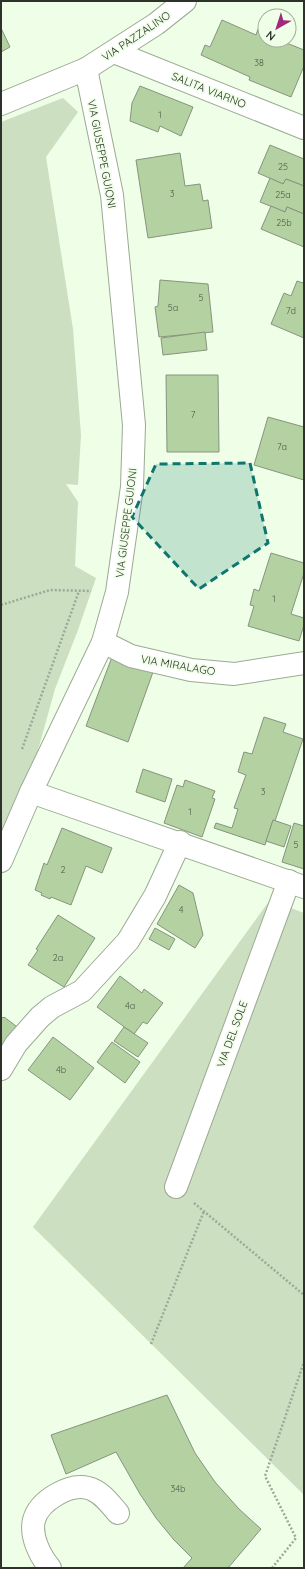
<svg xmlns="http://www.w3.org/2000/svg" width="305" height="1569" font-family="Quicksand,sans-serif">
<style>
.green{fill:#ccdfc1}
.building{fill:#b3d1a1;stroke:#87947f}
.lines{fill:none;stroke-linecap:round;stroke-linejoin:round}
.minor-casing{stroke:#9caa94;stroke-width:24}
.path{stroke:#9da897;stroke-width:2.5;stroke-dasharray:2 2;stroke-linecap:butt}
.minor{stroke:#fff;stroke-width:22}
.marked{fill:#0f766e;fill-opacity:0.2;stroke:#0f766e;stroke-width:3;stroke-dasharray:8 5;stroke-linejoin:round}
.labels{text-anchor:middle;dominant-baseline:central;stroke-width:3.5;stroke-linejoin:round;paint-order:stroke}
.number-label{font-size:9px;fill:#4e5a48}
.street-label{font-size:11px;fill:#2d332a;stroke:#effee7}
</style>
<rect width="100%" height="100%" fill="#effee7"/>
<g class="green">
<polygon points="63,98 78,112 46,157 73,329 81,435 78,485 66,484 78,502 75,566 96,578 78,630 55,689 33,768 1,855 1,122"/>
<polygon points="270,900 304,913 304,1495 33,1227"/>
</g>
<g class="building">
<polygon points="222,20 256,35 258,29 265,31 265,40 279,40 304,50 304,66 291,97 249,80 250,77 201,55 205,45 210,47"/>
<polygon points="1,28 10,47 1,52"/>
<polygon points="140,86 193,107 181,136 160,126 158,132 130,121 132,103"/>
<polygon points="270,145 304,159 304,186 286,179 283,184 258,173"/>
<polygon points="180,153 185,186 200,184 203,201 208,200 212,228 148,238 136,160"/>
<polygon points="270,178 283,184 286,179 304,186 304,214 287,207 285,212 260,202"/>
<polygon points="271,206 285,212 287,207 304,214 304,247 261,229"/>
<polygon points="160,280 208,284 213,332 159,337 155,307 158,306"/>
<polygon points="304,280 304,338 271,324 284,293 291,296 297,281 303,283"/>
<polygon points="205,332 207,350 163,355 161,338"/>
<polygon points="166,375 218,375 219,452 167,452"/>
<polygon points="268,417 304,427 304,480 254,465"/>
<polygon points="271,553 304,563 304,573 291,614 304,618 304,625 299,641 248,626 254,606 250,605 254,589 259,591"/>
<polygon points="112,657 153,672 128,742 86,726"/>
<polygon points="264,717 286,724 283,732 303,739 275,821 273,820 265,845 214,828 216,823 232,828 238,809 234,808 246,775 238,772 244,752 252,754"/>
<polygon points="143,769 172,779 165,802 136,792"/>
<polygon points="185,780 215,791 212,798 215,799 202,837 164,823 177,785 183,787"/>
<polygon points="273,820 291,826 284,847 266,841"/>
<polygon points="294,823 304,826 304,869 282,862"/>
<polygon points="62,828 112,848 102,873 86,866 71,905 51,897 50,899 41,895 42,893 35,890 44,863 47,865"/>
<polygon points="179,885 193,893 203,935 195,948 157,924"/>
<polygon points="58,915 95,938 64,987 28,965 38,950 36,949"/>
<polygon points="155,928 175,939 169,950 149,939"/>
<polygon points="120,976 142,993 144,989 163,1003 147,1024 143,1022 134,1034 97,1007"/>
<polygon points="1,1016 3,1018 4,1017 20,1029 1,1053"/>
<polygon points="124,1027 148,1043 138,1057 114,1041"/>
<polygon points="53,1037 94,1068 70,1100 28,1070"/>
<polygon points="112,1042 140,1062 125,1083 97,1062"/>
<polygon points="167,1395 195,1453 215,1482 239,1509 261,1529 228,1568 183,1568 192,1558 174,1540 156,1518 140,1494 116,1452 66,1474 51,1435"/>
</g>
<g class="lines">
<g class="minor-casing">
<g id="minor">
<polyline points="114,52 304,128"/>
<polyline points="1,104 86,69 156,24 185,1"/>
<polyline points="103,642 131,656 191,670 234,674 304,663"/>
<polyline points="31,792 304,887"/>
<polyline points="1,861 31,792 103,642 117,592 132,487 134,425 112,195 86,69"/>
<polyline points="1,1069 16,1044 40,1017 52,1007 82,991 128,941 155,896 180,842"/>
<polyline points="176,1187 289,881"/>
<path d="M50,1568C40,1556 30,1536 34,1520C39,1501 69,1483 88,1488C101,1491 110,1504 118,1513"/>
</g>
</g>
<g class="path">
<polyline points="1,605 50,590 91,591"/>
<polyline points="22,749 79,591"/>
<polyline points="194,1203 304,1295"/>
<polyline points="151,1344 204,1211"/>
<polyline points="272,1568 296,1538 265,1476 304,1362"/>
</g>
<use href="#minor" class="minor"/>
</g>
<path class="marked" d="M250,463L268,543L199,589L132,517L156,464Z"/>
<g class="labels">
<g class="number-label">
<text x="259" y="62">38</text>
<text x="160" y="114">1</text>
<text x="283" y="166">25</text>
<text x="172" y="193">3</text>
<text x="283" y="194">25a</text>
<text x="284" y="222">25b</text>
<text x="201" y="297">5</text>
<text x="173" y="307">5a</text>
<text x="291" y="310">7d</text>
<text x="193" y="414">7</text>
<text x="282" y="446">7a</text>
<text x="274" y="598">1</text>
<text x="263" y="791">3</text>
<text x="190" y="811">1</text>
<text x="296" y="844">5</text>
<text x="63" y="869">2</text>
<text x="181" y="909">4</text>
<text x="58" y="957">2a</text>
<text x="130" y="1005">4a</text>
<text x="61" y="1069">4b</text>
<text x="178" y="1488">34b</text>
</g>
<g class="street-label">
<text transform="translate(136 36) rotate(-34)">VIA PAZZALINO</text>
<text transform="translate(209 90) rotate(22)">SALITA VIARNO</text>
<text transform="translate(102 154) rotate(79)">VIA GIUSEPPE GUIONI</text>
<text transform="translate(126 523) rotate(-83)">VIA GIUSEPPE GUIONI</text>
<text transform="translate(178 665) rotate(10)">VIA MIRALAGO</text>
<text transform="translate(232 1034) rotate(-70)">VIA DEL SOLE</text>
</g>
</g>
<rect width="305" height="1569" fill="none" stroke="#2d332a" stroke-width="4"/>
<g transform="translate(277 28) rotate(219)"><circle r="19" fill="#effee7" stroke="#a1ad9b"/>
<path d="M0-3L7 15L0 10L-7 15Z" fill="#a3287c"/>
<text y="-6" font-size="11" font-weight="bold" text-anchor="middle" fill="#2d332a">N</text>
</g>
</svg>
